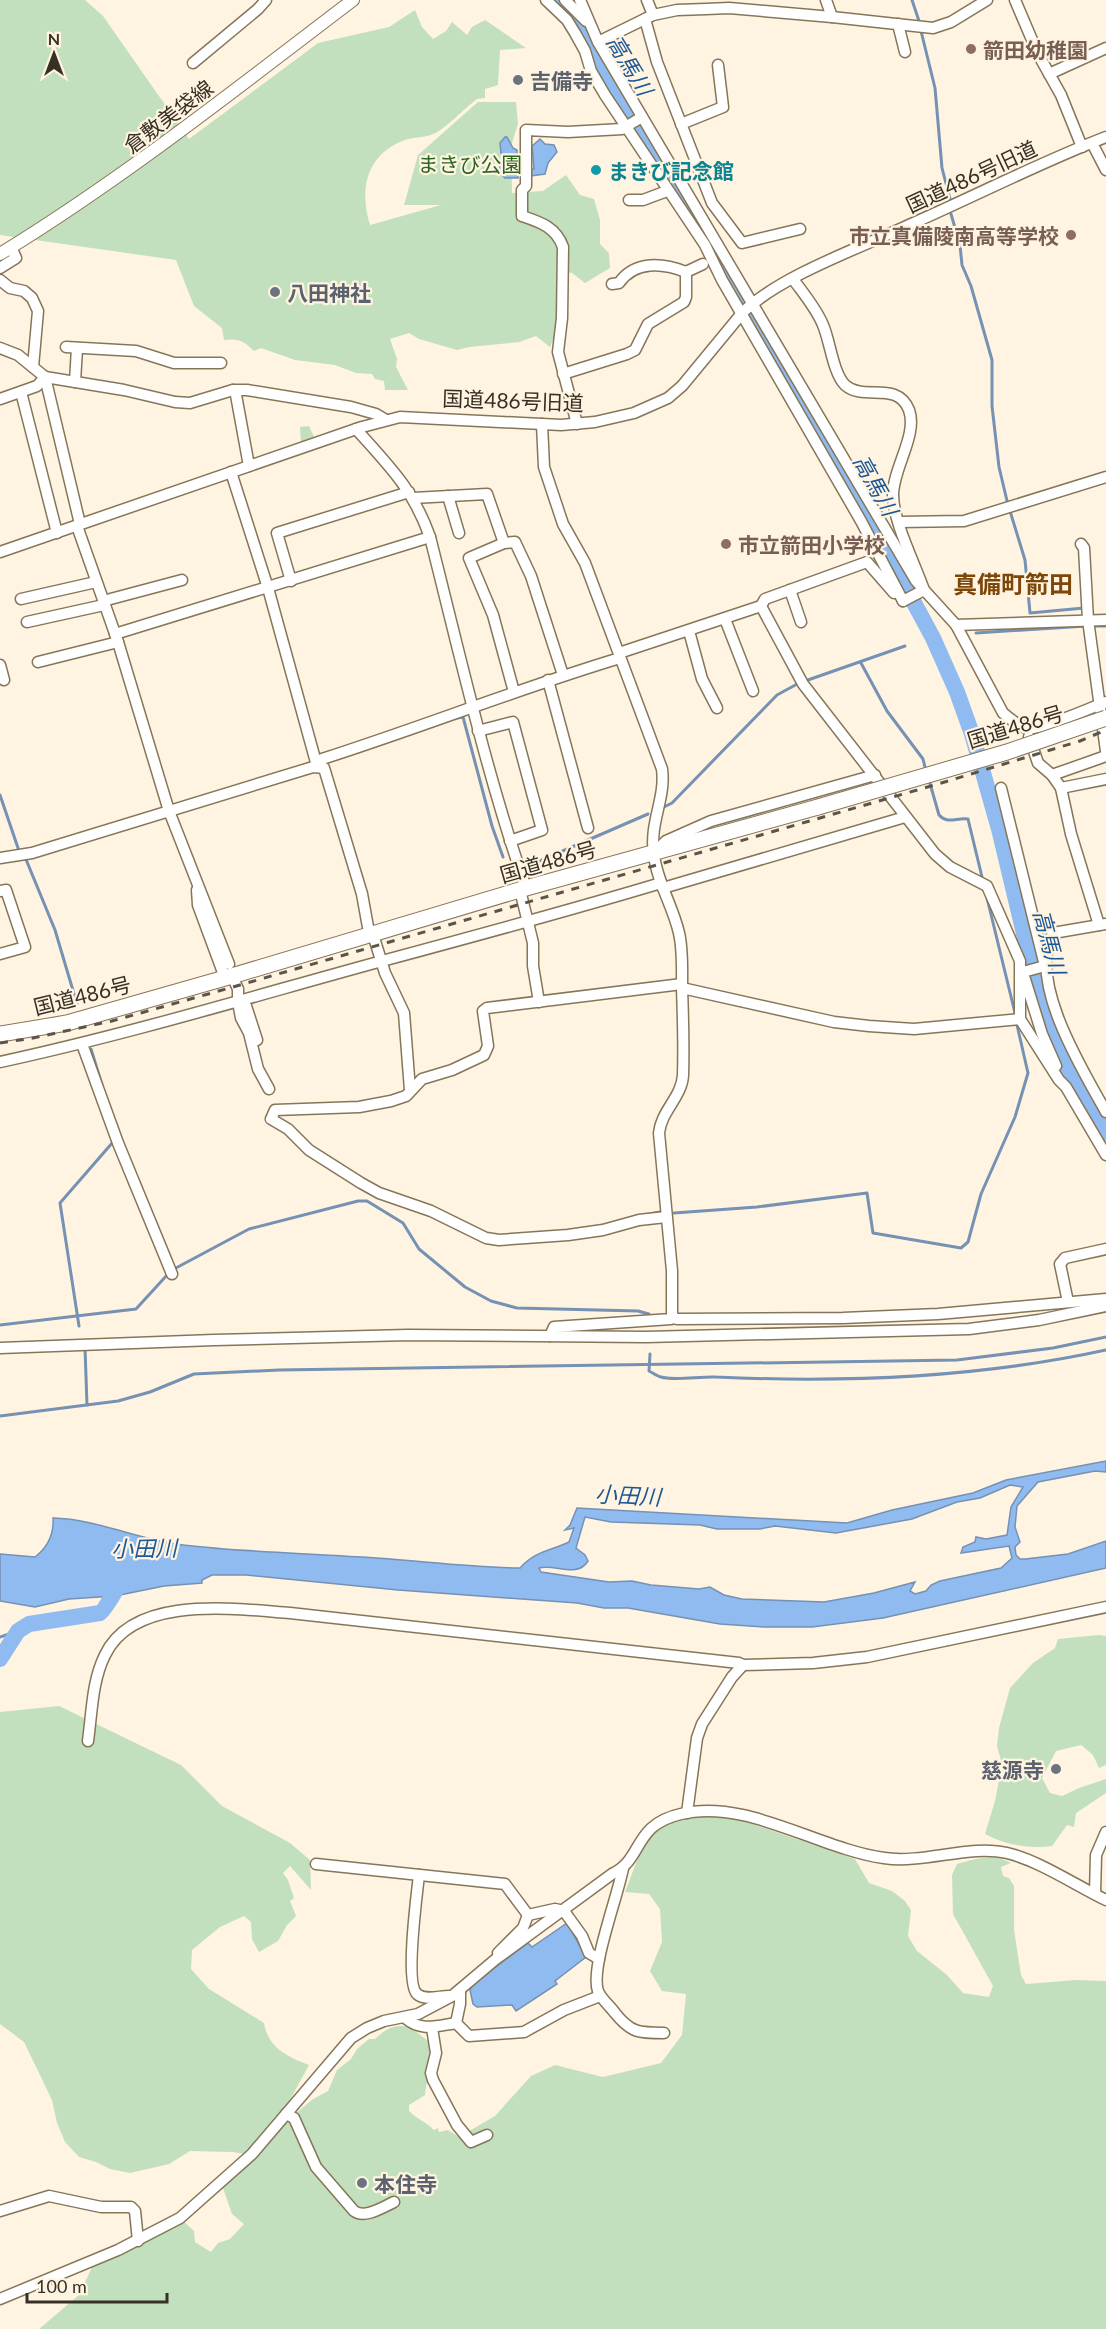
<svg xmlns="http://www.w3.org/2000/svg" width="1106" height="2329" font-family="Lato,'Noto Sans JP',sans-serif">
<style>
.green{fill:#c2e0bd}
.water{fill:#8fbbf0;stroke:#7591b3;stroke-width:1.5;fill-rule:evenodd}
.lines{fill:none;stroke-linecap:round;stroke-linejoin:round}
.stream{stroke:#7591b3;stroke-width:3}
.river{stroke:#8fbbf0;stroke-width:16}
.minor-casing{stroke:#867659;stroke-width:13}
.major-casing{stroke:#867659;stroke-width:14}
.highway-casing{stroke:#867659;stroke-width:17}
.minor{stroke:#fff;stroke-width:10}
.major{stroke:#fff;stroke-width:12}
.highway{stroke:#fff;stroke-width:15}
.rail{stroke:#5c5547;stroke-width:3;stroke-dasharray:8 8;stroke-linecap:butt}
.highway-bridge-casing{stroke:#867659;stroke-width:17;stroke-linecap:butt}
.highway-bridge{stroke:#fff;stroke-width:15}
.education-dot{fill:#8d6e63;stroke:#fff4e1;stroke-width:2}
.worship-dot{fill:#6b7280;stroke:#fff4e1;stroke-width:2}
.culture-dot{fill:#0f9aa8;stroke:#fff4e1;stroke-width:2}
.labels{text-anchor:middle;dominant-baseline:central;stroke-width:4.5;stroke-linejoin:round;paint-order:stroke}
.education-label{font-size:21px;font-weight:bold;fill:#785e54;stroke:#fff4e1;text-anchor:start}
.worship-label{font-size:21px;font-weight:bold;fill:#5b616d;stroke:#fff4e1;text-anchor:start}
.street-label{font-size:21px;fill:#373024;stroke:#fff4e1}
.park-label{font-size:21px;fill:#2b6721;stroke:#fff4e1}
.culture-label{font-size:21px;font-weight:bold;fill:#0d838f;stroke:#fff4e1;text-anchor:start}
.water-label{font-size:22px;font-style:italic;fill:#1c5796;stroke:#fff4e1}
.quarter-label{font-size:24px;font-weight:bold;fill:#7d470a;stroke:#fff4e1}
</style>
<rect width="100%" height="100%" fill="#fff4e1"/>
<g class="green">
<path d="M0,0H85L103,16L189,139L318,43L389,27L415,10L422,27L433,39L446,31L452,22L467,35L472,27L485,20L526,48L500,50L498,85L485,89V98L477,99C466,107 443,131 433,134C424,138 414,137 405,140C366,154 359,190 370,225L441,205H404L418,155L478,102H516L518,124L511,146L512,193L543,191L566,175L580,195L594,199L600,220V244L609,253L610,268L585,283L572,273L559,271L558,328L550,347L536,336L519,342L469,347L457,350L419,339L409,333L390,339L397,359L396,367L408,390H385L384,381L375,379L372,374L356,373L335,365L295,360L261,348L254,351C244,341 238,338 224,340L222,328L194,306L176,260L0,235Z"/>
<polygon points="309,426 314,437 301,442 300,427"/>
<path d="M1099,1635L1106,1636V1765L1099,1768L1093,1755L1081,1745L1056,1751L1042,1778L1050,1793L1062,1796L1079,1788L1106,1779V1793L1076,1813L1074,1827L1067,1825L1052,1846C1030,1849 1004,1845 985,1834L995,1801L1002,1764L997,1746L999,1728L1010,1688L1033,1663L1055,1648L1058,1639Z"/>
<path d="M59,1706L181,1765L222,1806L290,1843L310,1860L311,1890L290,1866L283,1873L288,1880L294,1898L290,1901L296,1916L287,1925L278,1941L259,1952L252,1939L251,1922L244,1916L220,1927L192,1950L191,1969L209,1989L264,2023C268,2048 288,2057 309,2065L286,2107L295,2114L313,2099L328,2091L337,2070L351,2059L357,2049L369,2039H375C389,2025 404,2021 419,2034C425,2039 430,2041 431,2048C433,2058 426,2083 425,2095L409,2105V2111C417,2119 426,2122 434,2130L438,2128L439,2132L448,2130L459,2137L495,2116L531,2076L555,2065L603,2077L661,2063L682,2035L686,1994L662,1991L650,1971L662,1942L660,1909L649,1894L625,1892L643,1845L663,1826L687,1819L716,1815L738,1819L855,1859L869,1883L892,1891L905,1901L911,1910L908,1936L917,1951L947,1975L963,1993L989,1997L993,1986L953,1914L952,1875L957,1864C975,1859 994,1853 1011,1863L1001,1867L1003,1876L1009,1878L1014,1886V1930L1021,1975L1026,1984L1076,1980L1106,1981V2329H39L79,2295L93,2265L142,2245L182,2220L194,2231L195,2242L211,2252L218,2243L230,2239L244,2224L232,2214L223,2188L253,2158L245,2154L233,2152L190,2151L169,2164L130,2173L110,2169L96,2162L79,2157L65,2142L57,2123L52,2100L24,2042L0,2024V1712Z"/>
</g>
<g class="water">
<polygon points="505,137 507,137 513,148 517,150 517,154 514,154 514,167 518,168 518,178 505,178 498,171 499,167 506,161 506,156 501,153 500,143"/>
<polygon points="540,139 545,144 554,145 557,152 548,163 545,174 531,176 531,169 534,169 532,146"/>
<path d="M1106,1461V1472L1095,1471L1038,1482L1017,1506L1015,1527L1020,1542L1015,1547L1016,1555L1020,1559H1025L1068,1554L1106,1541V1568L883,1618L812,1627H764L720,1624L628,1608H604L577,1603L398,1590L246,1575H212L202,1580V1583L164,1586L115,1596L69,1599L35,1607L0,1601V1554L35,1557C48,1547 54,1534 53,1518C97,1519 139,1540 183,1545C242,1552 302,1553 361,1557C414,1560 467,1567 520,1568C535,1551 550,1551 569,1542L574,1528L565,1530L570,1525L577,1508L847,1523L892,1510L973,1493L1006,1480ZM1010,1485L1023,1487L1011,1507L1007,1535L986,1539L976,1537L975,1542L963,1547L961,1553L1009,1546L1012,1558L1001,1568L940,1581L931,1585L926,1591L915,1594L910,1591L915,1582L874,1593L824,1602L742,1599L724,1595L710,1587L699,1589L651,1585L632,1581L609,1582L541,1572L539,1568C554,1563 577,1579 588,1561L585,1555L576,1548L585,1517L611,1522L700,1525L717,1529H760L775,1526L836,1533L912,1519L957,1502L980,1498Z"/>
<polygon points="567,1923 586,1957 555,1981 557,1984 516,2011 512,2005 477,2007 473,2004 470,1990 474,1983 528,1943 532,1947"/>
</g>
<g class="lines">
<g class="stream">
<polyline points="912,0 920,24"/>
<polyline points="921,31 935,88 942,168 950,199"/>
<polyline points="951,214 960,245 962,265 971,286 992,360 992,406 999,467 1008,505"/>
<polyline points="1010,511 1025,560 1030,613 1084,608"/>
<polyline points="1093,626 1106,626"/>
<polyline points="976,633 1086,626"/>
<polyline points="930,639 937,638"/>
<polyline points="861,663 887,711 923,759 926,771"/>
<polyline points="805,681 905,646"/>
<polyline points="457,718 463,717 492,826 503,857"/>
<path d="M929,780L939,815C948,825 957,817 968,819L982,877"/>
<polyline points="0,795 18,848"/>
<polyline points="662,808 672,803 777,695 799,683"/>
<polyline points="25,857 55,930 77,1004"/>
<polyline points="535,863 648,814"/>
<polyline points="987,898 1015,1013"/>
<polyline points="91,1049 102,1085"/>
<polyline points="674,1213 757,1207 867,1193 873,1233 961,1248 968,1242 981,1194 1015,1117 1028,1073 1017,1025"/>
<polyline points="650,1214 660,1212"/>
<polyline points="173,1267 174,1269 249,1229 358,1201 367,1201 403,1223 419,1249 465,1287 491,1301 517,1308 638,1311 649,1314"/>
<polyline points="0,1325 136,1309 168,1274"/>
<polyline points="79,1326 60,1203 113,1142"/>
<polyline points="85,1348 87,1405"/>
<path d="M650,1354L649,1371C653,1373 657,1376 661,1377C673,1381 702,1376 716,1377C846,1383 978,1378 1106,1350"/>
<polyline points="0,1416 118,1401 150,1392 194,1374 279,1370 957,1360 1053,1348 1106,1337"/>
<polyline points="0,1637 18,1631"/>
</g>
<g class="river">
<polyline points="556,0 584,31 618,94 706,235 849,482 933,638 957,692 972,734 999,829 1037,988 1048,1023 1062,1057 1106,1133"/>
<path d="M0,1659L18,1631L29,1624L100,1613C104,1611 118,1586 122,1580"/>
</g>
<g class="minor-casing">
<g id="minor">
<polyline points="546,0 567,20 575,33 585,51 591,71 605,95 705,245 722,280 861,521 903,601"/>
<polyline points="565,0 586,21"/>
<path d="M580,0L598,42L916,581L956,625L1003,713C1010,719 1017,725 1026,728C1039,731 1091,708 1106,702"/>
<polyline points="647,0 653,15"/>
<polyline points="826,0 832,17"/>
<polyline points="1015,0 1038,54 1061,95 1082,147"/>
<polyline points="645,19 657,62 712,203 742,243 800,229"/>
<polyline points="898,24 905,52"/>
<polyline points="598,42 653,15 677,10 706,9 729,8 832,17 933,28 951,22 987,0"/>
<polyline points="193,63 258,9 266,0"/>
<polyline points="1049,74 1106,48"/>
<polyline points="681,124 723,107 718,65"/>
<polyline points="1092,143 1106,170"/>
<polyline points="629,200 643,200 667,191"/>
<polyline points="0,268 16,258 11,247"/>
<path d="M793,279C803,293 816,308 823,325C830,341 833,373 845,385C864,402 897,380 909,410C918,435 893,468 893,495C893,521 915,564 924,590L903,601"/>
<polyline points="0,280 10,288 24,291 32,298 38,311 33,367"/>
<path d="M612,284L619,283C635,260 663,263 686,272"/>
<polyline points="66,347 136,351 174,363 221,363"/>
<polyline points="0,348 18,355 45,377 80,524"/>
<polyline points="563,374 627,354 635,350 648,324 684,302 686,297 686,272 703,264"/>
<polyline points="45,377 124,390 175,402 190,403 233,390 247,390 351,407 376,414 386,420"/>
<polyline points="75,382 77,348"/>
<polyline points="233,390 236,395 249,466"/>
<polyline points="21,392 57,533"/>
<polyline points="0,399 37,386 45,377"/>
<path d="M542,424L544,467L563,524L585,563L662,769C666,799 649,822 654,855C657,882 673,906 679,933C683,950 682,970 682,988C683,1016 684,1046 683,1075C682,1097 661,1111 659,1133L672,1271V1317L671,1319L554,1327L550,1336"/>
<path d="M577,424L558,352L562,318L563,247C556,227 540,222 522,216V190L526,186V130L568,132L622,129L642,117"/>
<path d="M356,429C390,467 413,489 430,537C460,655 486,773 526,888"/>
<polyline points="231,472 268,588 317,766"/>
<polyline points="448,496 459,533"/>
<polyline points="413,498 487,494 504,543 515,542 531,576 563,675"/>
<polyline points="900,522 964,521 1106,477"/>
<polyline points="77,526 118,642 169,811 229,964"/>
<polyline points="504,543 469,558 493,615 514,692"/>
<polyline points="1081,544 1084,548 1088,620 1106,751"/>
<path d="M0,552L362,427L400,417L561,425L595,422L634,413L668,398L682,386L743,312C782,275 860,248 909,225C975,196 1039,163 1106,137"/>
<polyline points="291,581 277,533 409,492"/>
<polyline points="790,590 801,622"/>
<polyline points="21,599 96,582"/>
<polyline points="103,601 182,580"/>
<polyline points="761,606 765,599 867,562 894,593"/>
<polyline points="725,619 753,691"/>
<polyline points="27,622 104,605"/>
<polyline points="956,625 1106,620"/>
<polyline points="689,631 702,679 717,708"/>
<polyline points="115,634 430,537"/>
<polyline points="619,653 761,606 803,684 935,854 950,867 987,886 1020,961 1020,1019 1059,1080 1066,1087 1106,1155"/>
<polyline points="38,662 118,642"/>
<polyline points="0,665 4,680"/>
<polyline points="548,680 588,828"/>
<polyline points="478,731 513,722 542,830 510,841"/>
<polyline points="1029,737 1038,763 1052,775 1061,788 1071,834 1099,925"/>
<path d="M317,766L322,759C422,727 520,688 620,658"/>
<polyline points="1052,775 1106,756"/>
<polyline points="1001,788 1045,966 1023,972"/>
<polyline points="1061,788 1106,779"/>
<polyline points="656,851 666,841 711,821 875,775"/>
<polyline points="0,858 32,853 313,767 324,768 362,894 368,927 375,941 385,973 404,1013 410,1090"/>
<polyline points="663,888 905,817"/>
<polyline points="197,890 198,905 225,978"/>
<polyline points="520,890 533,943 533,966 539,1002"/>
<polyline points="0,891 6,890 25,947 0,954"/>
<path d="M1106,924L1053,933C1027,981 1082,1069 1106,1112"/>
<polyline points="1023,973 1042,1034 1056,1066"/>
<polyline points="232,976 238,989 238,1002 241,1018 249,1033 258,1069 269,1089"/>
<polyline points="682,988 834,1022 869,1026 914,1029 1020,1019"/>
<polyline points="246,1006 257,1040"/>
<polyline points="82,1044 118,1143 172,1274"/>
<path d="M0,1062C129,1034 254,996 382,961C475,936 568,911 661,883"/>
<polyline points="666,1217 639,1220 603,1230 568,1235 499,1240 486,1238 431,1211 379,1193 361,1183 309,1150 288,1129 271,1119 275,1110 359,1107 391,1101 406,1096 422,1079 452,1070 484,1055 488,1046 483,1011 487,1008 682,984"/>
<polyline points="1068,1302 1060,1264 1065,1258 1106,1249"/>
<polyline points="672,1317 677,1319 843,1318 938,1314 1106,1299"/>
<polyline points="0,1348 214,1340 408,1335 646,1337 969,1329 1039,1320 1106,1306"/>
<path d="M88,1741C92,1712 92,1681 105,1655C134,1594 236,1609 290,1613L739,1663L743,1665L813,1663L867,1657L1106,1607"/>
<polyline points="687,1813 697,1738 702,1724 732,1677 743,1665"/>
<polyline points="316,1864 505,1884 528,1915 555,1909 564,1911 582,1936 589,1953 599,1959"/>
<path d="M623,1868C618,1896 590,1968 598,1991C601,1999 610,2006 615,2013C631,2033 639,2033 664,2033"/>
<path d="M419,1875C417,1893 405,1983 417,1994C425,2001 439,1996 449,1996"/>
<polyline points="1095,1894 1096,1855 1106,1832"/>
<polyline points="498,1953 523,1928 528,1915"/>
<path d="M405,2018C422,2032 436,2026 456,2023L469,2036L524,2032L564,2010L600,1996"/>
<polyline points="456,2023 460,2004 460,1990"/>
<polyline points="432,2028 436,2053 431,2073 433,2080 457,2125 471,2142 487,2135"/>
<path d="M286,2114L294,2118L316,2167L354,2211C365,2219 383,2207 394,2202"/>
<polyline points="0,2211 49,2196 101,2207 131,2207 135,2211 138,2241"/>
<path d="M0,2299L118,2250L180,2218L252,2154L351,2038L367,2028L384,2021L418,2014L452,1996L496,1959L612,1874C644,1859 632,1825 681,1814C746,1798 819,1849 884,1858C924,1864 970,1844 1007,1853C1040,1861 1075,1885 1106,1900"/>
</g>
</g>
<g class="major-casing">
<path id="major" d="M0,254C124,178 237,88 353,0"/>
</g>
<g class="highway-casing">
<polyline id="highway" points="0,1034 67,1023 225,978 526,888 818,807"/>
</g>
<use href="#minor" class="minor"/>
<use href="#major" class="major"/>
<use href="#highway" class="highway"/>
<polyline class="rail" points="0,1043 33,1038 112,1021 233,987 938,784 1080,741 1106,730"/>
<g class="highway-bridge-casing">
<polyline id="highway-bridge" points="818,807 1007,752 1106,718"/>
</g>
<use href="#highway-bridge" class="highway-bridge"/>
</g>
<g class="education-dot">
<circle cx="971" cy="49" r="6"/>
<circle cx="1071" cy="235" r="6"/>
<circle cx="726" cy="544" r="6"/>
</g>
<g class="worship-dot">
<circle cx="518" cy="80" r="6"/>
<circle cx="275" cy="292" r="6"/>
<circle cx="1056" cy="1769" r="6"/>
<circle cx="362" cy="2183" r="6"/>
</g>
<circle class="culture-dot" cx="596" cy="170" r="6"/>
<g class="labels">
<g class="education-label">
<text x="983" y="49">箭田幼稚園</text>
<text x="1059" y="235" text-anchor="end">市立真備陵南高等学校</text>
<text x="738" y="544">市立箭田小学校</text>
</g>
<g class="worship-label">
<text x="530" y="80">吉備寺</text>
<text x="287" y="292">八田神社</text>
<text x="1044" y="1769" text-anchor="end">慈源寺</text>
<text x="374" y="2183">本住寺</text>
</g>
<g class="street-label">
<text transform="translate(168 116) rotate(-37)">倉敷美袋線</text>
<text transform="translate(971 176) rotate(-25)">国道486号旧道</text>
<text transform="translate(513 400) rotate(2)">国道486号旧道</text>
<text transform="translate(1015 726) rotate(-17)">国道486号</text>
<text transform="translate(548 861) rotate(-16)">国道486号</text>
<text transform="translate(82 995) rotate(-14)">国道486号</text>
</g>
<g class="park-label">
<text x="470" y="163">まきび公園</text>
</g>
<g class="culture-label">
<text x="608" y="170">まきび記念館</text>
</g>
<g class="water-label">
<text transform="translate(630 65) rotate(59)">高馬川</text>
<text transform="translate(876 485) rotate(61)">高馬川</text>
<text transform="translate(1050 942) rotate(75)">高馬川</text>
<text transform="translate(628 1495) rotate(3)">小田川</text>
<text transform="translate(144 1548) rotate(-1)">小田川</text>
</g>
<g class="quarter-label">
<text x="1013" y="583">真備町箭田</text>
</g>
</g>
<g transform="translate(54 54)" stroke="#fff4e1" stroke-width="4.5" paint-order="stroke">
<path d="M0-4.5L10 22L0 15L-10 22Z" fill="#373024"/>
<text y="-9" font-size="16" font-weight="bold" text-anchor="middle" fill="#373024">N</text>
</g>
<path d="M27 2293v9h140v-9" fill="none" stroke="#373024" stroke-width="3"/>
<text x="36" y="2293" font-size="18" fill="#373024" stroke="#fff4e1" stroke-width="4.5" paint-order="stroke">100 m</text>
</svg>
